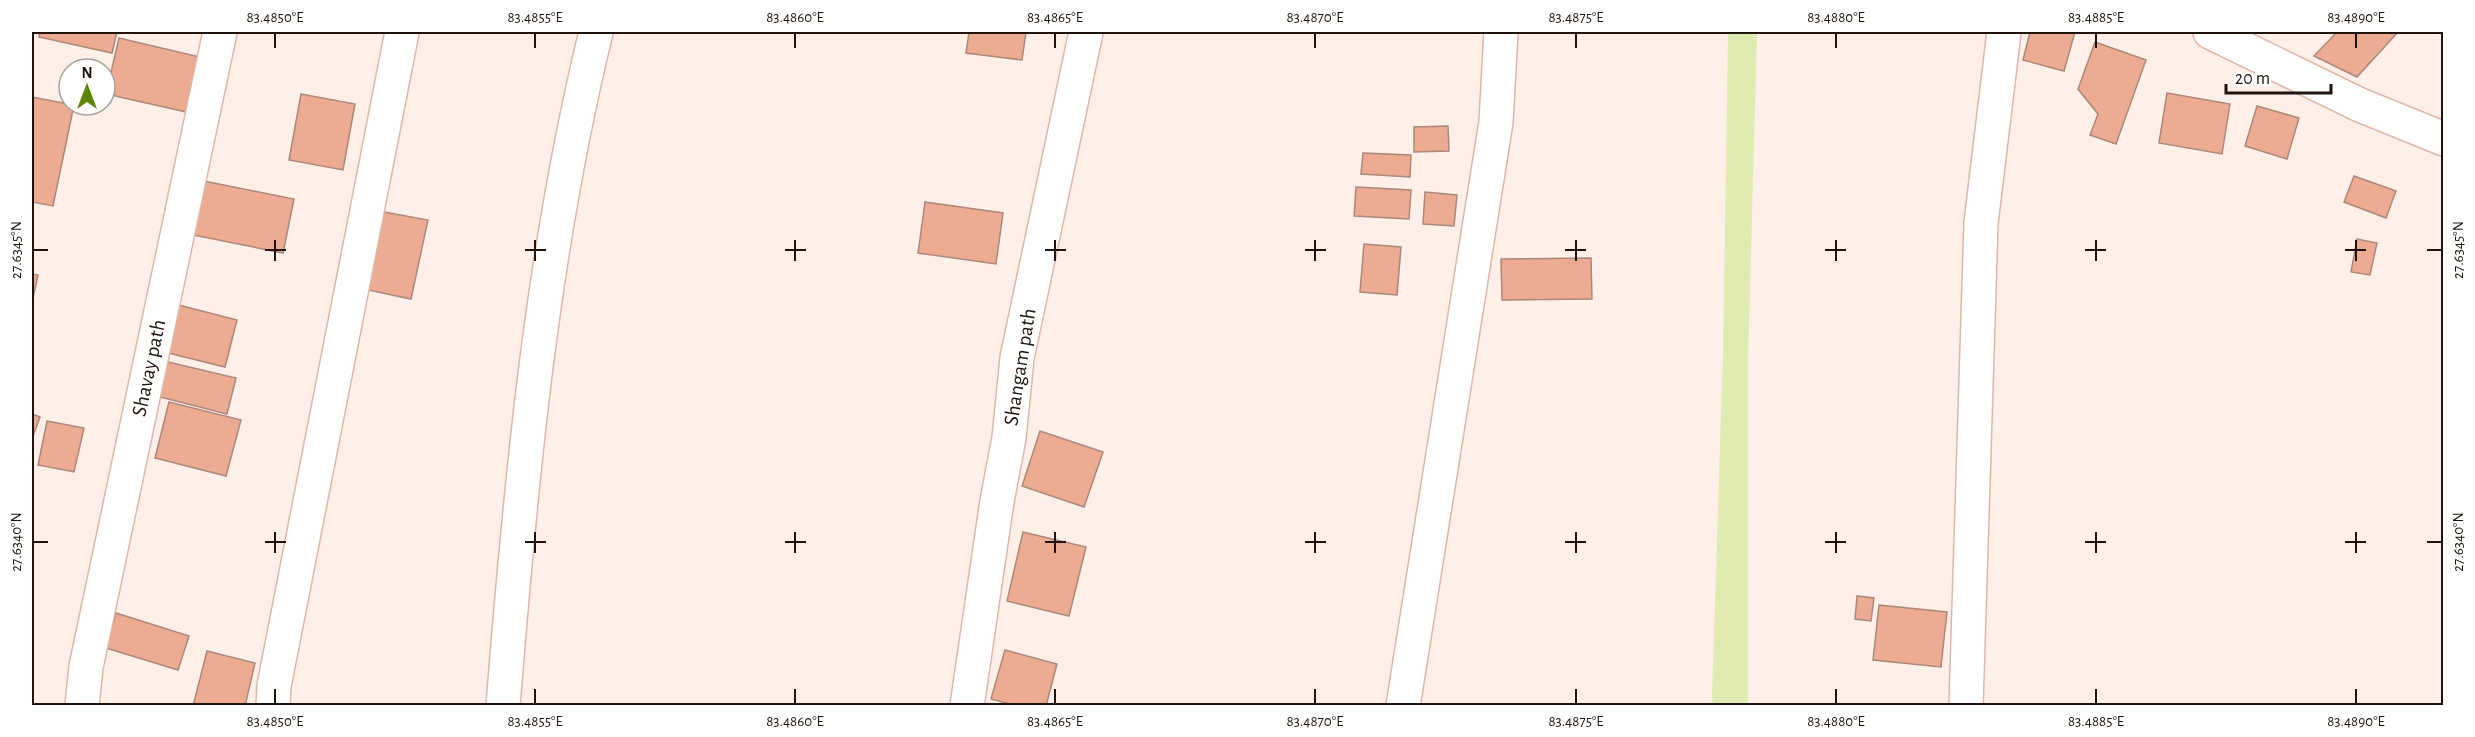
<svg xmlns="http://www.w3.org/2000/svg" width="2475" height="737" font-family="'Alegreya Sans',sans-serif">
<style>
.green{fill:#dfebb0}
.building{fill:#edab91;stroke:#aa887a;stroke-width:1.5}
.lines{fill:none;stroke-linecap:round;stroke-linejoin:round}
.street-casing{stroke:#ddb8a9;stroke-width:36}
.street{stroke:#fff;stroke-width:33}
.ticks{fill:none;stroke:#20130e;stroke-width:2}
.labels{text-anchor:middle;dominant-baseline:central;stroke-width:4.5;stroke-linejoin:round;paint-order:stroke}
.street-label{font-size:21px;fill:#20130e;stroke:#fff}
.neatline{fill:none;stroke:#20130e;stroke-width:2}
.ticks-label{font-size:15px;text-anchor:middle;fill:#20130e}
</style>
<rect width="100%" height="100%" fill="#ffefe9"/>
<polygon class="green" points="1728,32 1757,32 1748,361 1748,706 1713,705 1712,697 1723,354"/>
<g class="building">
<polygon points="40,32 117,32 112,53 39,37"/>
<polygon points="969,32 1026,32 1022,60 966,53"/>
<polygon points="2030,32 2075,32 2064,71 2023,60"/>
<polygon points="2337,32 2398,32 2357,77 2314,56"/>
<polygon points="119,38 204,58 191,113 106,94"/>
<polygon points="2095,42 2146,60 2116,144 2090,135 2098,114 2078,89"/>
<polygon points="2167,93 2230,104 2222,154 2159,143"/>
<polygon points="301,94 355,104 343,170 289,160"/>
<polygon points="32,97 74,105 53,206 32,202"/>
<polygon points="2257,106 2299,118 2287,159 2245,146"/>
<polygon points="1448,126 1449,151 1414,152 1414,127"/>
<polygon points="1363,153 1411,155 1410,177 1361,174"/>
<polygon points="2354,176 2396,191 2386,218 2344,202"/>
<polygon points="204,181 294,199 283,253 193,235"/>
<polygon points="1356,187 1411,190 1409,219 1354,216"/>
<polygon points="1425,192 1457,195 1454,226 1423,224"/>
<polygon points="925,202 1003,213 996,264 918,253"/>
<polygon points="384,212 428,220 411,299 368,290"/>
<polygon points="2357,239 2377,243 2370,275 2351,272"/>
<polygon points="1364,244 1401,247 1397,295 1360,292"/>
<polygon points="1591,258 1592,299 1502,300 1501,259"/>
<polygon points="32,274 38,275 32,303"/>
<polygon points="171,303 237,320 225,367 160,351"/>
<polygon points="168,362 236,378 227,414 160,397"/>
<polygon points="169,402 241,420 226,476 155,458"/>
<polygon points="32,414 40,417 32,439"/>
<polygon points="47,421 84,428 74,472 38,465"/>
<polygon points="1040,431 1103,452 1084,507 1022,486"/>
<polygon points="1023,532 1086,547 1069,616 1007,601"/>
<polygon points="1857,596 1874,598 1871,621 1855,619"/>
<polygon points="1879,605 1947,612 1941,667 1873,660"/>
<polygon points="116,613 189,636 178,670 106,648"/>
<polygon points="1005,650 1057,664 1046,706 1017,706 991,699"/>
<polygon points="207,651 255,663 245,706 193,706"/>
</g>
<g class="lines">
<g class="street-casing">
<g id="street">
<polyline points="2210,32 2360,105 2444,139"/>
<polyline points="82,706 86,667 220,32"/>
<polyline points="273,706 274,686 402,32"/>
<path d="M503,706C521,479 542,253 596,32"/>
<polyline points="967,706 997,501 1009,438 1017,358 1086,32"/>
<polyline points="1403,706 1496,122 1501,32"/>
<polyline points="1966,706 1981,223 2004,32"/>
</g>
</g>
<use href="#street" class="street"/>
</g>
<path class="ticks" d="M275,33V48M535,33V48M795,33V48M1055,33V48M1315,33V48M1576,33V48M1836,33V48M2096,33V48M2356,33V48M275,240V261M535,240V261M795,240V261M1055,240V261M1315,240V261M1576,240V261M1836,240V261M2096,240V261M2356,240V261M33,250H48M265,250H286M525,250H546M785,250H806M1045,250H1066M1305,250H1326M1565,250H1586M1825,250H1846M2085,250H2106M2345,250H2366M2427,250H2442M275,532V553M535,532V553M795,532V553M1055,532V553M1315,532V553M1576,532V553M1836,532V553M2096,532V553M2356,532V553M33,542H48M265,542H286M525,542H546M785,542H806M1045,542H1066M1305,542H1326M1565,542H1586M1825,542H1846M2085,542H2106M2345,542H2366M2427,542H2442M275,689V704M535,689V704M795,689V704M1055,689V704M1315,689V704M1576,689V704M1836,689V704M2096,689V704M2356,689V704"/>
<g class="labels">
<g class="street-label">
<text transform="translate(1020 367) rotate(-81)">Shangam path</text>
<text transform="translate(149 368) rotate(-78)">Shavay path</text>
</g>
</g>
<rect width="2475" height="737" fill="none" stroke="#ffffff" stroke-width="66"/>
<g transform="translate(87 87)"><circle r="28" fill="#ffffff" stroke="#a6a19f" stroke-width="1.5"/>
<path d="M0-4.5L10 22L0 15L-10 22Z" fill="#5c8407"/>
<text y="-9" font-size="16" font-weight="bold" text-anchor="middle" fill="#20130e">N</text>
</g>
<path d="M2226 84v9h105v-9" fill="none" stroke="#20130e" stroke-width="3"/>
<text x="2235" y="84" font-size="18" fill="#20130e" stroke="#ffffff" stroke-width="4.5" paint-order="stroke">20 m</text>
<rect x="33" y="33" width="2409" height="671" class="neatline"/>
<g class="ticks-label">
<text x="275" y="22">83.4850°E</text>
<text x="535" y="22">83.4855°E</text>
<text x="795" y="22">83.4860°E</text>
<text x="1055" y="22">83.4865°E</text>
<text x="1315" y="22">83.4870°E</text>
<text x="1576" y="22">83.4875°E</text>
<text x="1836" y="22">83.4880°E</text>
<text x="2096" y="22">83.4885°E</text>
<text x="2356" y="22">83.4890°E</text>
<text transform="translate(16 250) rotate(-90)" y="5">27.6345°N</text>
<text transform="translate(2458 250) rotate(-90)" y="5">27.6345°N</text>
<text transform="translate(16 542) rotate(-90)" y="5">27.6340°N</text>
<text transform="translate(2458 542) rotate(-90)" y="5">27.6340°N</text>
<text x="275" y="726">83.4850°E</text>
<text x="535" y="726">83.4855°E</text>
<text x="795" y="726">83.4860°E</text>
<text x="1055" y="726">83.4865°E</text>
<text x="1315" y="726">83.4870°E</text>
<text x="1576" y="726">83.4875°E</text>
<text x="1836" y="726">83.4880°E</text>
<text x="2096" y="726">83.4885°E</text>
<text x="2356" y="726">83.4890°E</text>
</g>
</svg>
